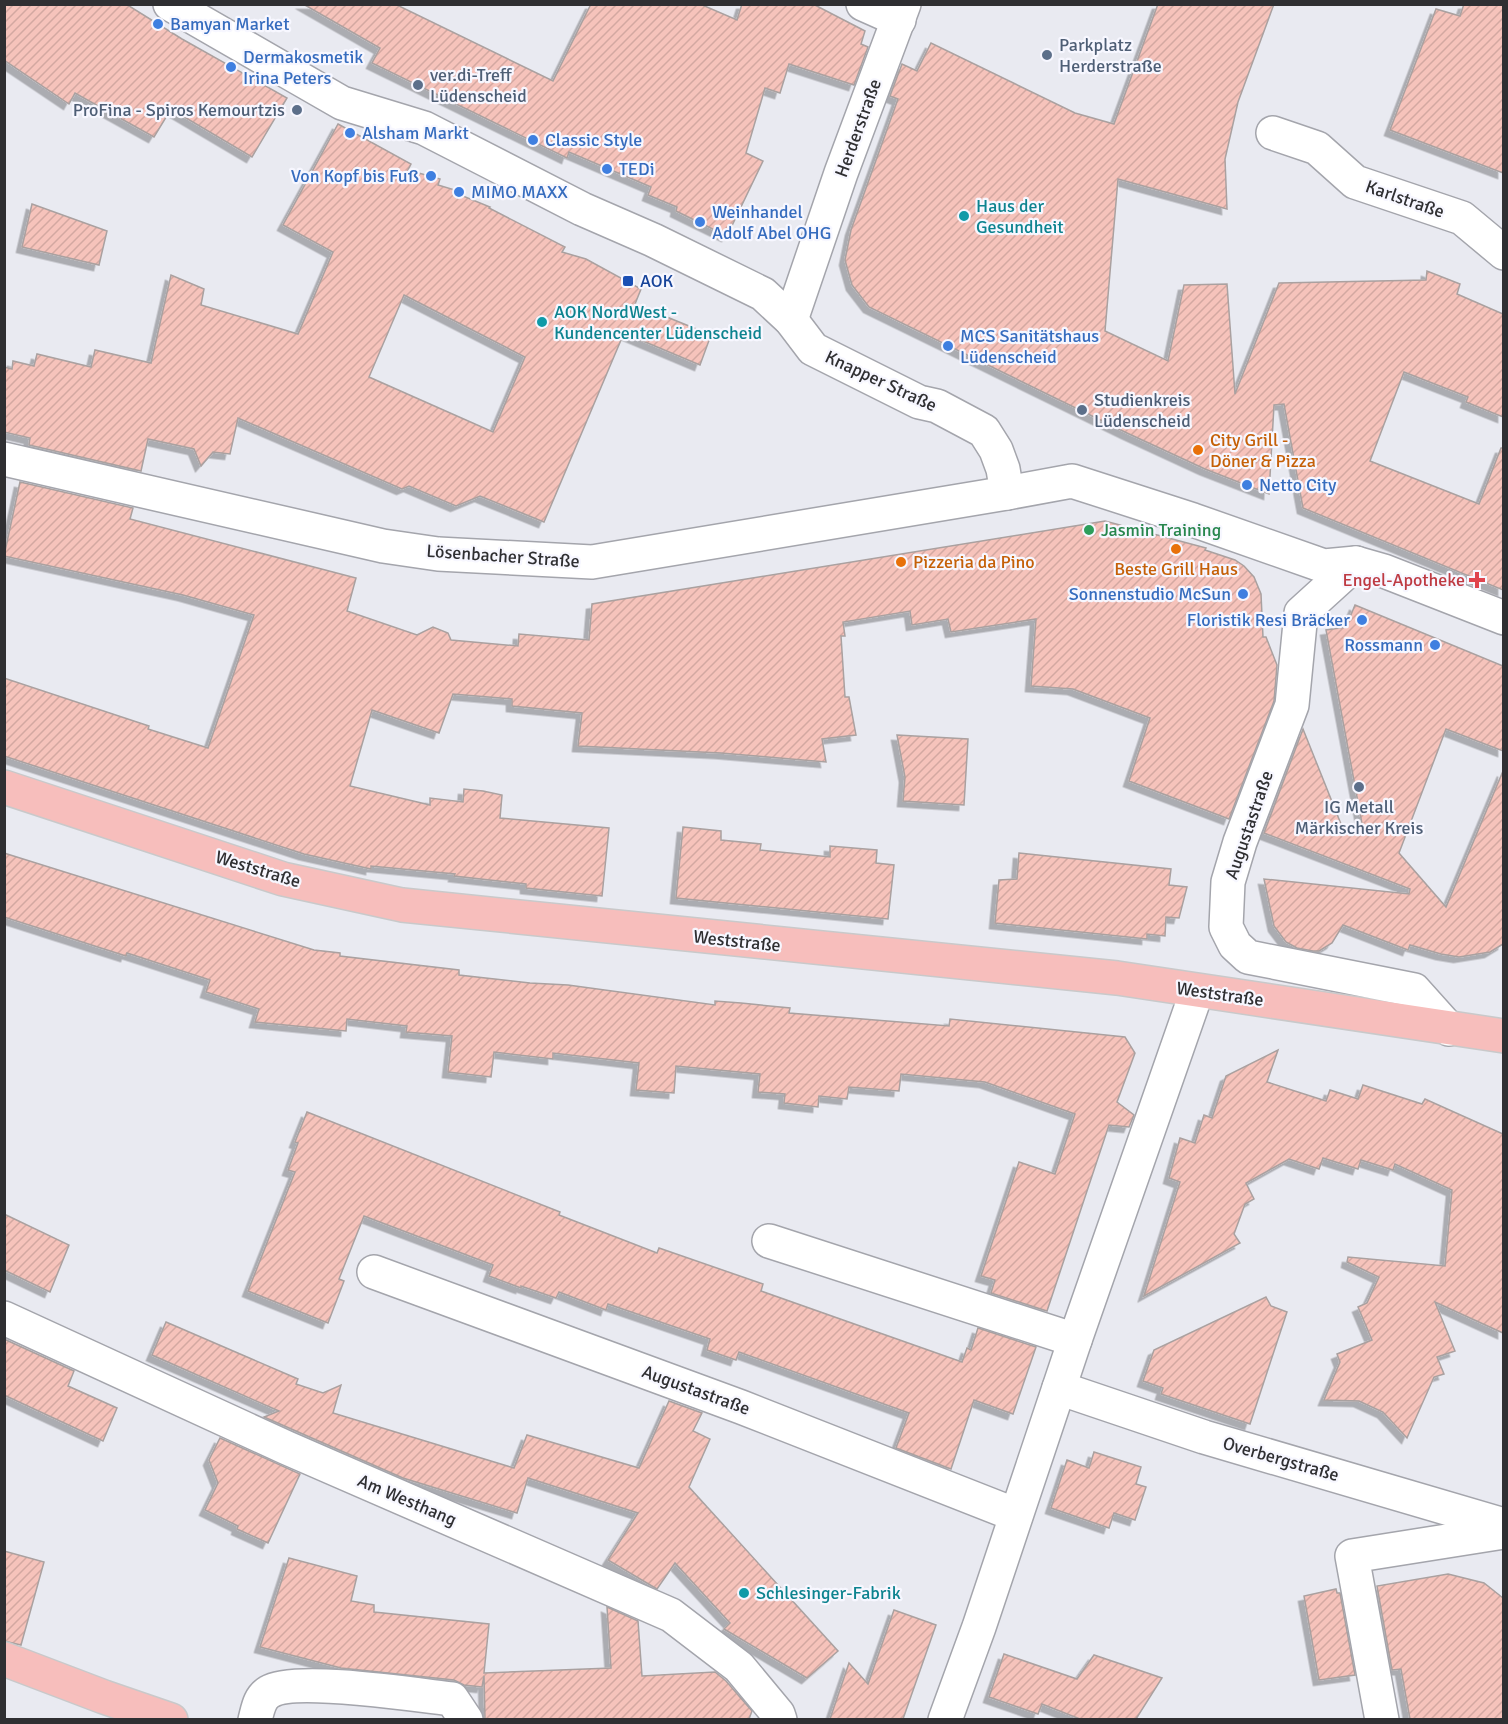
<svg xmlns="http://www.w3.org/2000/svg" width="1508" height="1724" font-family="Signika,sans-serif">
<style>
.building{fill:url(#building-hatch);stroke:#aaa1a0;stroke-width:1.5;fill-rule:evenodd;filter:url(#shadow)}
.lines{fill:none;stroke-linecap:round;stroke-linejoin:round}
.minor-casing{stroke:#a4a5ac;stroke-width:36}
.major-casing{stroke:#c9c9ca;stroke-width:36}
.minor{stroke:#fff;stroke-width:33}
.major{stroke:#f7bebc;stroke-width:33}
.shop-dot{fill:#3f7fe0;stroke:#f7f7ff;stroke-width:2}
.service-dot{fill:#5c6f8a;stroke:#f7f7ff;stroke-width:2}
.culture-dot{fill:#0f9aa8;stroke:#f7f7ff;stroke-width:2}
.transit-dot{fill:#1a4fb4;stroke:#f7f7ff;stroke-width:2}
.food-dot{fill:#e8710a;stroke:#f7f7ff;stroke-width:2}
.leisure-dot{fill:#2e9e5b;stroke:#f7f7ff;stroke-width:2}
.health-dot{fill:#e0444e;stroke:#f7f7ff;stroke-width:2}
.labels{text-anchor:middle;dominant-baseline:central;stroke-width:4.5;stroke-linejoin:round;paint-order:stroke}
.shop-label{font-size:18px;fill:#366cbe;stroke:#f7f7ff;text-anchor:start}
.service-label{font-size:18px;fill:#4e5e75;stroke:#f7f7ff;text-anchor:start}
.street-label{font-size:18px;fill:#2f2f32;stroke:#f7f7ff}
.culture-label{font-size:18px;fill:#0d838f;stroke:#f7f7ff;text-anchor:start}
.transit-label{font-size:18px;fill:#164399;stroke:#f7f7ff;text-anchor:start}
.food-label{font-size:18px;fill:#c56008;stroke:#f7f7ff;text-anchor:start}
.leisure-label{font-size:18px;fill:#27864d;stroke:#f7f7ff;text-anchor:start}
.health-label{font-size:18px;fill:#be3a42;stroke:#f7f7ff;text-anchor:end}
</style>
<defs>
<pattern id="building-hatch" width="6" height="6" patternUnits="userSpaceOnUse" patternTransform="scale(1.5)"><rect width="6" height="6" fill="#f6c3bb"/><path d="M-1 1l2-2M0 6l6-6M5 7l2-2" fill="none" stroke="#d3a8a1"/></pattern>
<filter id="shadow"><feDropShadow dx="-5.5" dy="5.5" stdDeviation="0" flood-color="#0004"/></filter>
</defs>
<rect width="100%" height="100%" fill="#e9eaf1"/>
<g class="building">
<polygon points="4,4 126,4 182,39 287,98 252,157 171,109 154,137 75,93 69,104 4,60"/>
<polygon points="303,4 395,4 553,81 591,4 700,4 737,20 742,4 813,4 865,31 861,44 868,47 854,85 789,64 780,93 765,88 746,153 763,161 727,236 676,211 677,207 648,195 651,187 569,152 567,158 372,63 380,48"/>
<polygon points="1158,4 1274,4 1238,102 1225,159 1227,209 1118,179 1105,331 1168,361 1184,285 1227,284 1235,394 1279,283 1426,280 1427,271 1460,284 1457,294 1503,314 1503,417 1466,402 1468,397 1404,372 1370,461 1479,504 1501,448 1503,448 1503,590 1303,508 1284,404 1274,405 1269,494 1205,469 1127,433 869,307 852,285 845,260 851,230 898,99 890,96 902,64 917,71 931,43 1075,113 1114,124"/>
<polygon points="1464,4 1503,4 1503,173 1390,130 1436,9 1460,16"/>
<path d="M338,124L411,164L408,170L440,179L438,185L455,190L453,192L490,207L489,208L565,247L562,252L586,259L641,289L635,304L711,335L700,365L624,333L544,522L480,496L456,506L409,486L402,489L238,418L230,454L213,452L201,466L194,449L148,439L141,471L29,445L30,438L4,432V367L12,369L13,361L34,366L37,354L91,367L95,350L151,363L171,275L204,289L201,305L298,334L333,252L283,225ZM404,295L525,357L493,432L369,377Z"/>
<polygon points="32,204 107,231 99,265 22,247"/>
<polygon points="20,482 133,508 130,519 356,578 347,611 417,635 433,627 448,633 451,640 518,646 519,634 589,640 592,604 1105,521 1206,548 1205,550 1235,560 1244,566 1254,577 1261,594 1263,637 1266,637 1277,665 1274,701 1229,819 1129,781 1150,718 1073,689 1031,686 1036,619 951,632 948,619 912,625 910,611 843,622 845,636 841,636 845,697 849,697 856,735 822,739 826,762 721,753 578,746 582,713 512,706 512,699 453,694 439,733 372,710 350,786 430,805 430,798 463,802 464,789 483,791 502,795 500,818 609,828 602,896 526,888 526,884 454,876 455,874 371,866 371,869 304,854 4,756 4,678 149,726 148,729 208,748 254,615 183,595 4,556"/>
<polygon points="1355,605 1503,666 1503,751 1446,729 1399,853 1446,907 1503,771 1503,944 1490,952 1459,957 1441,954 1410,945 1408,950 1343,925 1332,943 1319,951 1313,951 1297,948 1286,942 1274,926 1264,879 1409,894 1410,889 1264,833 1303,729 1345,834 1363,829 1326,630 1346,627"/>
<polygon points="897,735 968,739 964,805 903,801 905,777"/>
<polygon points="683,827 721,831 721,840 761,844 760,850 830,857 830,846 877,850 876,863 894,865 888,919 676,898"/>
<polygon points="4,853 314,950 340,953 340,956 459,970 459,975 530,983 568,985 715,1005 715,1001 741,1003 790,1008 789,1013 949,1026 950,1019 1125,1037 1135,1053 1117,1102 1134,1115 1129,1127 1109,1125 1047,1311 991,1293 995,1280 981,1276 1019,1162 1055,1174 1075,1114 985,1082 901,1074 899,1091 849,1087 847,1099 819,1096 818,1107 784,1103 785,1094 758,1092 760,1074 676,1066 674,1093 636,1090 639,1063 553,1053 553,1059 494,1052 491,1077 448,1072 452,1036 406,1032 407,1026 347,1019 346,1031 255,1022 259,1009 206,992 210,980 127,953 126,956 4,917"/>
<polygon points="1019,853 1171,869 1169,885 1187,887 1179,918 1166,917 1165,936 1147,934 1147,939 995,923 999,880 1017,879"/>
<polygon points="1278,1050 1267,1082 1326,1101 1330,1090 1358,1099 1363,1085 1422,1104 1425,1099 1503,1134 1503,1333 1435,1302 1455,1351 1437,1357 1444,1374 1434,1377 1407,1438 1383,1412 1359,1401 1324,1400 1340,1362 1337,1354 1372,1340 1358,1307 1367,1303 1379,1277 1347,1262 1348,1257 1445,1266 1452,1190 1395,1164 1393,1170 1361,1160 1358,1169 1323,1158 1319,1169 1289,1159 1246,1183 1254,1199 1245,1204 1234,1234 1240,1243 1144,1296 1180,1182 1169,1178 1180,1138 1195,1143 1204,1115 1212,1118 1226,1076"/>
<polygon points="307,1112 560,1212 559,1215 657,1253 659,1248 763,1284 761,1291 962,1362 967,1348 971,1350 978,1328 1036,1347 1013,1414 974,1400 951,1469 896,1448 909,1413 739,1352 736,1360 707,1350 710,1339 608,1304 606,1310 559,1292 556,1298 521,1286 521,1288 489,1276 493,1265 364,1216 339,1279 344,1281 328,1323 248,1291 295,1172 288,1170 298,1143 295,1142"/>
<polygon points="4,1214 69,1245 50,1292 4,1270"/>
<polygon points="1266,1297 1271,1306 1287,1312 1250,1424 1161,1394 1163,1388 1143,1381 1154,1350"/>
<polygon points="166,1322 298,1379 296,1384 323,1393 341,1385 333,1413 514,1468 527,1435 639,1468 669,1401 702,1413 693,1431 710,1439 689,1487 838,1651 807,1678 724,1629 730,1623 675,1563 657,1589 608,1560 638,1513 528,1478 517,1513 403,1478 264,1417 279,1411 152,1355"/>
<polygon points="4,1339 74,1371 68,1386 117,1408 103,1441 4,1395"/>
<polygon points="220,1438 300,1474 268,1543 237,1529 238,1526 205,1510 218,1483 209,1460"/>
<polygon points="1094,1452 1141,1467 1136,1484 1146,1487 1135,1520 1114,1513 1109,1528 1051,1508 1067,1460 1089,1468"/>
<polygon points="4,1551 44,1562 21,1645 4,1641"/>
<polygon points="289,1558 357,1576 351,1601 374,1605 374,1612 489,1624 484,1673 611,1668 607,1607 638,1621 642,1676 715,1672 726,1681 752,1711 749,1719 485,1719 484,1676 482,1687 464,1685 454,1680 341,1668 260,1647"/>
<polygon points="1448,1574 1484,1583 1503,1598 1503,1719 1410,1719 1401,1669 1392,1670 1377,1586"/>
<polygon points="1336,1589 1337,1593 1340,1593 1355,1675 1319,1680 1304,1596"/>
<polygon points="894,1610 936,1625 903,1719 830,1719 849,1663 868,1684"/>
<polygon points="1004,1654 1077,1679 1094,1655 1162,1678 1136,1719 1080,1719 1042,1704 1038,1714 989,1697"/>
</g>
<g class="lines">
<g class="minor-casing">
<g id="minor">
<polyline points="170,4 342,103 424,128 582,209 653,240 763,294 791,320 813,349 919,402 937,406 984,431 996,450 1003,469 1007,493 1072,481 1193,520 1324,566 1356,563 1384,571 1504,618"/>
<polyline points="863,4 899,20"/>
<polyline points="1273,133 1317,148 1355,182 1462,218 1504,253"/>
<polyline points="791,320 841,173 904,4"/>
<polyline points="4,459 383,546 438,554 592,562 1007,493"/>
<polyline points="1356,563 1301,613 1292,705 1240,842 1228,882 1226,927 1235,945 1248,957 1414,990 1449,1029"/>
<polyline points="769,1241 1075,1340"/>
<polyline points="374,1272 741,1407 1016,1515"/>
<polyline points="4,1318 287,1448 671,1615 739,1667 778,1714 780,1720"/>
<polyline points="1059,1388 1204,1437 1504,1525"/>
<path d="M255,1720C258,1709 259,1698 269,1692C294,1676 417,1695 452,1699L466,1720"/>
<polyline points="945,1720 979,1627 1075,1340 1197,991"/>
<polyline points="1382,1720 1352,1556 1504,1532"/>
</g>
</g>
<g class="major-casing">
<g id="major">
<polyline points="4,787 283,879 402,905 1117,978 1504,1036"/>
<polyline points="4,1659 104,1697 171,1720"/>
</g>
</g>
<use href="#minor" class="minor"/>
<use href="#major" class="major"/>
</g>
<g class="shop-dot">
<circle cx="158" cy="24" r="6"/>
<circle cx="231" cy="67" r="6"/>
<circle cx="350" cy="133" r="6"/>
<circle cx="533" cy="140" r="6"/>
<circle cx="607" cy="169" r="6"/>
<circle cx="431" cy="176" r="6"/>
<circle cx="459" cy="192" r="6"/>
<circle cx="700" cy="222" r="6"/>
<circle cx="948" cy="346" r="6"/>
<circle cx="1247" cy="485" r="6"/>
<circle cx="1243" cy="594" r="6"/>
<circle cx="1362" cy="620" r="6"/>
<circle cx="1435" cy="645" r="6"/>
</g>
<g class="service-dot">
<circle cx="1047" cy="55" r="6"/>
<circle cx="418" cy="85" r="6"/>
<circle cx="297" cy="110" r="6"/>
<circle cx="1082" cy="410" r="6"/>
<circle cx="1359" cy="787" r="6"/>
</g>
<g class="culture-dot">
<circle cx="964" cy="216" r="6"/>
<circle cx="542" cy="322" r="6"/>
<circle cx="744" cy="1593" r="6"/>
</g>
<rect class="transit-dot" x="622" y="275" width="12" height="12" rx="3"/>
<g class="food-dot">
<circle cx="1198" cy="450" r="6"/>
<circle cx="1176" cy="549" r="6"/>
<circle cx="901" cy="562" r="6"/>
</g>
<circle class="leisure-dot" cx="1089" cy="530" r="6"/>
<path class="health-dot" d="M1474 571h6v6h6v6h-6v6h-6v-6h-6v-6h6z"/>
<g class="labels">
<g class="shop-label">
<text x="170" y="24">Bamyan Market</text>
<text x="243" y="57">Dermakosmetik<tspan x="243" dy="21">Irina Peters</tspan></text>
<text x="362" y="133">Alsham Markt</text>
<text x="545" y="140">Classic Style</text>
<text x="619" y="169">TEDi</text>
<text x="419" y="176" text-anchor="end">Von Kopf bis Fuß</text>
<text x="471" y="192">MIMO MAXX</text>
<text x="712" y="212">Weinhandel<tspan x="712" dy="21">Adolf Abel OHG</tspan></text>
<text x="960" y="336">MCS Sanitätshaus<tspan x="960" dy="21">Lüdenscheid</tspan></text>
<text x="1259" y="485">Netto City</text>
<text x="1231" y="594" text-anchor="end">Sonnenstudio McSun</text>
<text x="1350" y="620" text-anchor="end">Floristik Resi Bräcker</text>
<text x="1423" y="645" text-anchor="end">Rossmann</text>
</g>
<g class="service-label">
<text x="1059" y="45">Parkplatz<tspan x="1059" dy="21">Herderstraße</tspan></text>
<text x="430" y="75">ver.di-Treff<tspan x="430" dy="21">Lüdenscheid</tspan></text>
<text x="285" y="110" text-anchor="end">ProFina - Spiros Kemourtzis</text>
<text x="1094" y="400">Studienkreis<tspan x="1094" dy="21">Lüdenscheid</tspan></text>
<text x="1359" y="807" text-anchor="middle">IG Metall<tspan x="1359" dy="21">Märkischer Kreis</tspan></text>
</g>
<g class="street-label">
<text transform="translate(858 128) rotate(-70)">Herderstraße</text>
<text transform="translate(1405 199) rotate(19)">Karlstraße</text>
<text transform="translate(881 381) rotate(25)">Knapper Straße</text>
<text transform="translate(503 556) rotate(4)">Lösenbacher Straße</text>
<text transform="translate(1249 825) rotate(-71)">Augustastraße</text>
<text transform="translate(258 869) rotate(17)">Weststraße</text>
<text transform="translate(737 941) rotate(6)">Weststraße</text>
<text transform="translate(1220 994) rotate(8)">Weststraße</text>
<text transform="translate(696 1390) rotate(20)">Augustastraße</text>
<text transform="translate(1281 1459) rotate(16)">Overbergstraße</text>
<text transform="translate(407 1500) rotate(23)">Am Westhang</text>
</g>
<g class="culture-label">
<text x="976" y="206">Haus der<tspan x="976" dy="21">Gesundheit</tspan></text>
<text x="554" y="312">AOK NordWest -<tspan x="554" dy="21">Kundencenter Lüdenscheid</tspan></text>
<text x="756" y="1593">Schlesinger-Fabrik</text>
</g>
<g class="transit-label">
<text x="640" y="281">AOK</text>
</g>
<g class="food-label">
<text x="1210" y="440">City Grill -<tspan x="1210" dy="21">Döner &amp; Pizza</tspan></text>
<text x="913" y="562">Pizzeria da Pino</text>
<text x="1176" y="569" text-anchor="middle">Beste Grill Haus</text>
</g>
<g class="leisure-label">
<text x="1101" y="530">Jasmin Training</text>
</g>
<g class="health-label">
<text x="1465" y="580">Engel-Apotheke</text>
</g>
</g>
<rect width="1508" height="1724" fill="none" stroke="#2f2f32" stroke-width="12"/>
</svg>
